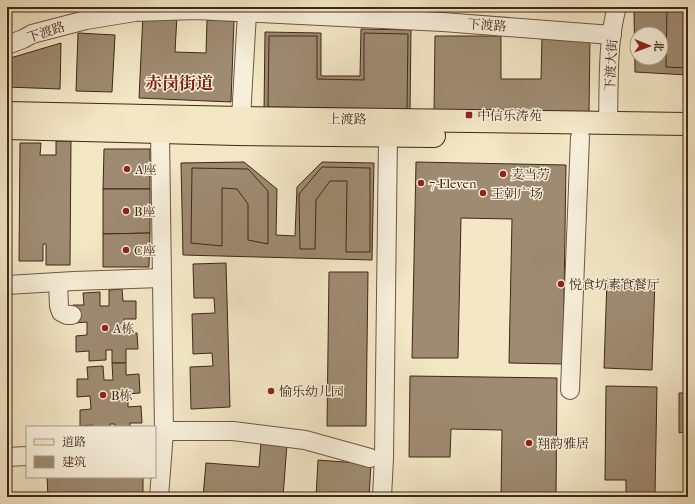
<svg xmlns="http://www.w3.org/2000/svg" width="695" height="504" font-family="'IM FELL French Canon','Noto Serif SC',serif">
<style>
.building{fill:#9e8b72;stroke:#412716;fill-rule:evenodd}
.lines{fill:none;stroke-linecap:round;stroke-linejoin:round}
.minor-casing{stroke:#6e5742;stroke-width:20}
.major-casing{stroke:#412716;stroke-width:24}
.minor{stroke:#f7efda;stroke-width:18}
.major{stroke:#f3e7c6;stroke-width:22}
.poi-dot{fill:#8f2418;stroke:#f7efda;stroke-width:1.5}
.labels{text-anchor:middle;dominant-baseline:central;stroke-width:3;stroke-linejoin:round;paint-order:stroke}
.street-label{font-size:13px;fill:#412716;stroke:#f7efda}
.poi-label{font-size:13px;fill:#412716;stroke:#f7efda;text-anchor:start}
.district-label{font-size:17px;font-weight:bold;fill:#7a1f14;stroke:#f7efda}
</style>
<rect width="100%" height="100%" fill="#f3e7c6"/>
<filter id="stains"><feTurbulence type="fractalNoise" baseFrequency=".005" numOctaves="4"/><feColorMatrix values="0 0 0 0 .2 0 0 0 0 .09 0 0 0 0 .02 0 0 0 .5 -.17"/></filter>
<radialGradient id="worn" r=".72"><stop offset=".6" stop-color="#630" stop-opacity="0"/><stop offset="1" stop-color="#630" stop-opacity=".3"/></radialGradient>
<g class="building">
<path d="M637,7H688V75L635,72L634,10ZM637,34H661V58H637Z"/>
<polygon points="667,7 688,7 688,68 666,67"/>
<polygon points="143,14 177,15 175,52 206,53 207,20 234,21 231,102 139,98"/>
<polygon points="7,16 11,39 7,40"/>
<polygon points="361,29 411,30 410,112 264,111 265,32 321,33 321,76 360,76"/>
<polygon points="78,33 115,35 112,92 76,91"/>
<polygon points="364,33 408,34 407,109 268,107 269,36 317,36 317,79 364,80"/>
<polygon points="435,36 501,36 501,79 541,79 542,36 590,36 589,113 434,112"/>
<polygon points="61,43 60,89 7,87 7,59"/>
<polygon points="56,141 71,141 70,265 46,265 46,244 43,244 43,261 19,261 20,143 41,143 40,155 56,155"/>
<polygon points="104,149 150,149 150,189 103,189"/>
<polygon points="244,162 277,189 276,235 295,236 297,187 322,162 374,163 372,260 183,255 181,163"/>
<polygon points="416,162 566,165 563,364 509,363 512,219 461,218 458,358 412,358"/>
<polygon points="322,167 370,168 370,252 346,252 347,181 330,181 316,200 315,249 300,249 299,194"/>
<polygon points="192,168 248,169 268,191 268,244 248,240 248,204 237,189 222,188 222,246 191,243"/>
<polygon points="103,189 150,189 150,233 103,234"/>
<polygon points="150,233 149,267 103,267 103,234"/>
<polygon points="226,263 230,407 191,409 190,367 213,366 212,353 193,354 192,314 215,313 214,298 194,298 193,264"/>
<polygon points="329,272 368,272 366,426 327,426"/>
<polygon points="607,279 655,280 652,370 604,368"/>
<polygon points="122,289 123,301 136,301 136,319 124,319 124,333 137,333 138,349 126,349 126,363 112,363 112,350 106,350 106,360 89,361 89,351 76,352 76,336 87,335 87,322 74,323 73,305 84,305 83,293 100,292 100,306 109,306 109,290"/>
<polygon points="112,363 126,363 126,375 139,374 140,393 128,394 128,407 141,406 142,423 130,423 130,427 115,427 115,424 110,424 110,427 93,427 93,425 80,426 80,410 91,409 90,396 77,397 77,379 88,379 87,367 103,366 104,380 113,380"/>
<polygon points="410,376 557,378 556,497 501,497 502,430 451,429 450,457 409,457"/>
<polygon points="606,386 657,387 655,493 626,493 626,480 605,480"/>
<polygon points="679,393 688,393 688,431 679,433"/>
<polygon points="261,442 287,444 283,497 203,497 206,463 259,467"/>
<polygon points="318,460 371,464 369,497 316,497"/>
<polygon points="47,477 143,477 143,497 48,497"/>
</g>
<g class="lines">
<g class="minor-casing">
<g id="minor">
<polyline points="7,45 23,39 32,34 86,20 135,12 196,10 443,22 612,35"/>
<polyline points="241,118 247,13"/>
<path d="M608,123C609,87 607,41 617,7"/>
<polyline points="58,282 59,306 61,312 67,315 72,315"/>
<polyline points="7,285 74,281 161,278"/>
<polyline points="570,390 580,137"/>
<polyline points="164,431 233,431 305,440 370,458"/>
<polyline points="7,457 27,456"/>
<polyline points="159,497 164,431 160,132"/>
<polyline points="382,497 384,458 388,135"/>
</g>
</g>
<g class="major-casing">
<g id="major">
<polyline points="7,113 241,118 688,124"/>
<polyline points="7,128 237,134 434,136"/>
</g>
</g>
<use href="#minor" class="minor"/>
<use href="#major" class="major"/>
</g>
<g class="poi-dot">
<rect x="465" y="111" width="8" height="8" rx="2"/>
<circle cx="127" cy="169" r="4"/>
<circle cx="503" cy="174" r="4"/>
<circle cx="421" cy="183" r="4"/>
<circle cx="483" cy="193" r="4"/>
<circle cx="126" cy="211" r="4"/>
<circle cx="126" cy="250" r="4"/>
<circle cx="561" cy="284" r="4"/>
<circle cx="105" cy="328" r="4"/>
<circle cx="271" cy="391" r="4"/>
<circle cx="103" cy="395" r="4"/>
<circle cx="529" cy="443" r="4"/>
</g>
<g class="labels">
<g class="street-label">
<text transform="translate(487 25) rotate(4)">下渡路</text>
<text transform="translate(46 32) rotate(-18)">下渡路</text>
<text transform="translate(611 65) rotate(-87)">下渡大街</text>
<text transform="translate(347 119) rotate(1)">上渡路</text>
</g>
<g class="poi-label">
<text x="477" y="115">中信乐涛苑</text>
<text x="135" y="169">A座</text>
<text x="511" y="174">麦当劳</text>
<text x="429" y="183">7-Eleven</text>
<text x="491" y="193">王朝广场</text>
<text x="134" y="211">B座</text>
<text x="134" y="250">C座</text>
<text x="569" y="284">悦食坊素食餐厅</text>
<text x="113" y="328">A栋</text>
<text x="279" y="391">愉乐幼儿园</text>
<text x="111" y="395">B栋</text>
<text x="537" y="443">翔韵雅居</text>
</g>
<g class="district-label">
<text x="179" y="83">赤岗街道</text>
</g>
</g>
<rect width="695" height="504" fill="none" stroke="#f3e7c6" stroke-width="24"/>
<rect x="8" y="8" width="679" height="488" fill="none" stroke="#412716" stroke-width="2"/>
<rect x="12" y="12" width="671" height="480" fill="none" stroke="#412716"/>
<rect x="26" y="426" width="130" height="52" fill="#f7efda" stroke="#ae9f8c"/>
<rect x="34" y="439" width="20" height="6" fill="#f3e7c6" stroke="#ae9f8c"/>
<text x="62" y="446" font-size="12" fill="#412716">道路</text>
<rect x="34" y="456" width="20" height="12" fill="#9e8b72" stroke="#ae9f8c"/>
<text x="62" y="466" font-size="12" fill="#412716">建筑</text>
<g transform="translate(649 46) rotate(91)"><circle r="19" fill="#f7efda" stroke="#ae9f8c"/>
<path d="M0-3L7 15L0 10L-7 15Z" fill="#8f2418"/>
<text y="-6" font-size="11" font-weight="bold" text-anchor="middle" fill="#412716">北</text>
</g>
<rect width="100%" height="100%" filter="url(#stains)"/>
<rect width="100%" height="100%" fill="url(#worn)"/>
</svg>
